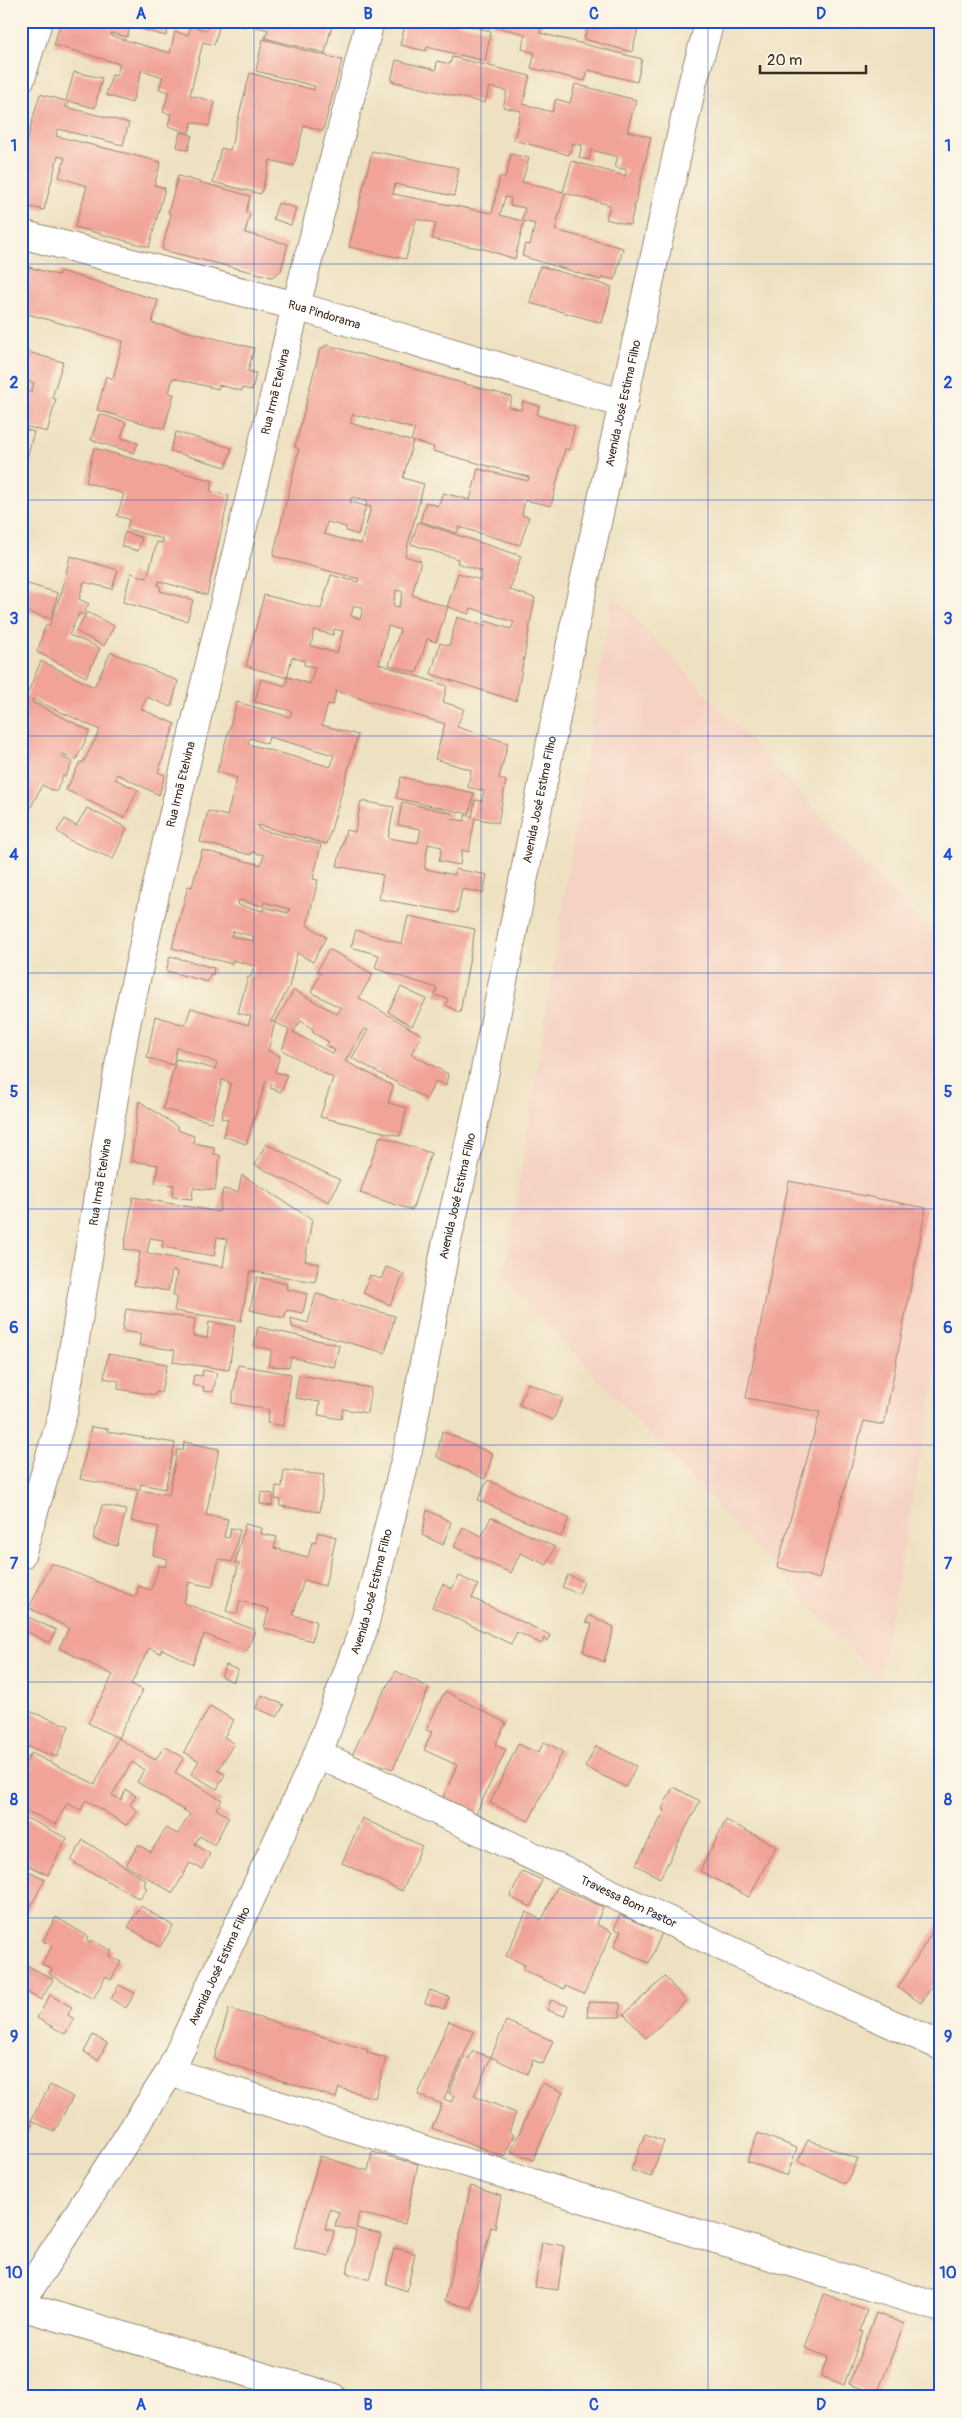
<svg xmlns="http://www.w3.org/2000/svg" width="962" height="2418" font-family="Pangolin,sans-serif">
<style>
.built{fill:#f5d2c3}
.building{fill:#f1a397;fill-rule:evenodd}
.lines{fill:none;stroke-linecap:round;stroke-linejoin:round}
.street-casing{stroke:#948670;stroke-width:30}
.secondary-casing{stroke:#948670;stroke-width:30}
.street{stroke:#fff;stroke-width:28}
.secondary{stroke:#fff;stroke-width:28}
.grid{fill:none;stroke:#1d4ed8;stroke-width:1;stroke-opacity:0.55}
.labels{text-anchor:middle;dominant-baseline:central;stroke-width:4;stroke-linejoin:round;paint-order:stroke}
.street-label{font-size:12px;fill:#3b2a1e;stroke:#fcf5e5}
.neatline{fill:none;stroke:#1d4ed8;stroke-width:2}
.grid-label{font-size:16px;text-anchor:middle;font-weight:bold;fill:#1d4ed8}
</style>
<rect width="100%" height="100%" fill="#fcf5e5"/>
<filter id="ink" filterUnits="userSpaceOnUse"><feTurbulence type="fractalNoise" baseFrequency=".02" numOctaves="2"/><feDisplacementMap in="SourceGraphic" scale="10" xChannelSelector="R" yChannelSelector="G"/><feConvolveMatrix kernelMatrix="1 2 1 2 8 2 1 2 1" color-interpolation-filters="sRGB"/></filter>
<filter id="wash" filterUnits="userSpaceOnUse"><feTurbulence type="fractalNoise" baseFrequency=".0096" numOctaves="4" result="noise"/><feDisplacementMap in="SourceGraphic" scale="20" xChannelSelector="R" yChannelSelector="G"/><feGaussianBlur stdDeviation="1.12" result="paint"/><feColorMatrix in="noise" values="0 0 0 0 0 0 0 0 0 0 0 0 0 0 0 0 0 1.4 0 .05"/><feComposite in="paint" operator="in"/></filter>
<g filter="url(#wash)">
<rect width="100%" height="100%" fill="#eee1c1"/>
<polygon class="built" points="612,594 941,943 941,1348 879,1679 504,1279"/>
<g id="blocks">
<g class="building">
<polygon points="61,21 170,21 166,36 130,26 127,37 111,33 111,36 170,53 175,32 188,35 191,26 207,30 208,25 198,21 208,21 208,25 219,28 214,45 203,42 190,95 215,102 209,126 192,122 189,133 168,126 171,114 163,112 169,92 159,89 163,77 142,70 132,103 106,95 112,75 116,76 120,64 54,45"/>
<polygon points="226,21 333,21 325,53 265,38 268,30 246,24 245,27"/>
<polygon points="406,21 449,21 491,31 485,61 427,47 426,51 400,45"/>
<polygon points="494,21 543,21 540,33 642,59 637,82 588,70 585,81 531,68 535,53 522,49 525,34 493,26"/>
<polygon points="589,21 640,21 632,52 584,39"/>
<polygon points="263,39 342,60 323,131 304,125 294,166 270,160 261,194 213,182 221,148 230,150 250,73 314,90 315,86 256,71"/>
<path d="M452,57L530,76L523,104L552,112L556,99L570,103L575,84L636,100L627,131L651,137L630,225L606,219L610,205L565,193L555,230L623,248L615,280L602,277L601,280L522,256L525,244L530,245L535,224L524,221L515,259L484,249L432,239L436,223L416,219L406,259L349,247L372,151L459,168L454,196L395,184L393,194L492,213L500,176L505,178L511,154L529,158L522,182L563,192L572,161L625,176L627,170L615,167L618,157L591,150L589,160L579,158L582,145L573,143L569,155L514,140L521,111L503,107L507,91L489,87L485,103L391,81L396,60L436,70L437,61L450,64ZM505,197L511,198L510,205L525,208L522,221L500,215Z"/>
<polygon points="74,72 102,78 95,108 68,101 66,107 129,123 123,145 58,129 56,136 161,162 154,185 165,188 149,247 75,227 87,186 59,177 65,158 58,156 44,210 21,205 21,161 40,94 66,101"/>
<polygon points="180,132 192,135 188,150 177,147"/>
<polygon points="178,176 250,196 246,213 250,214 245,233 288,244 281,271 272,277 162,250 171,214 168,213"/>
<polygon points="278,203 296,208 291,225 273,219"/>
<polygon points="21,265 58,275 60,271 158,300 152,323 254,348 248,371 256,373 252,390 242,388 242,391 219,385 218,389 173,378 169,393 174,394 164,429 97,410 106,376 113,379 123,341 21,312"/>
<polygon points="540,266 612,287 602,323 530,303"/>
<path d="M327,345L512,397L509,407L521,410L523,401L539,406L537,415L575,426L569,450L565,449L551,506L525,500L522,515L529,517L520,545L459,527L457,533L420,521L426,502L438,506L443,493L470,500L478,469L528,481L529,477L433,451L434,447L413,441L403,478L424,484L405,556L421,561L412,595L447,607L458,573L480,580L482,571L457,563L458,559L411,544L418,522L521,556L510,590L535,598L516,701L431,674L440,643L449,646L457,617L485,626L486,621L511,629L514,622L471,608L469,614L448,607L436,642L427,639L417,673L389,665L400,630L388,626L379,664L447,686L443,702L464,709L457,727L508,743L499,778L506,781L498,823L475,818L469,852L462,850L460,865L439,861L442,847L428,844L425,863V869L455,875V869L487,875L483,893L462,889L457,913L379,899L383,875L337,866L346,830L355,832L361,801L394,807L388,838L418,843L421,829L398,825L402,802L452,813L451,819L465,821V815L472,817L475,800L482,801L484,791L468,787L471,770L435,759L445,724L336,691L333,705L328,704L322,725L358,735L327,844L258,825V829L321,845L313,879L318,880L307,925L326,937L313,962L297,953L289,987L271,1021L275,1022L268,1051L280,1056L275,1072L287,1075L281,1092L270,1088L272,1083L266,1081L246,1144L223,1136L228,1119L221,1118L231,1083L222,1080L211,1122L163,1109L176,1059L215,1069L217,1063L177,1047L173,1065L147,1058L155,1016L185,1025L191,1008L248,1025L251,1016L238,1013L248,977H251L254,966L233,960L232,964L172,948L188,886L192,887L202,850L261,865L264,855L252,852L251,855L200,842L208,811L227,816L237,778L217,772L237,702L290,717L292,711L255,702L261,679L286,686L288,677L310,684L315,667L304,665L305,661L292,657L287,678L246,666L264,595L321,609L331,575L358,582L359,579L273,556L299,449L295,447L313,375L320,350ZM353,414L415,429L411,441L350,423ZM352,497L367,500L366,506L371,507L361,544L324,534L327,522L346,527V531L358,535L366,506L350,502ZM396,590L403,592L399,607L393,606ZM354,605L363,608L360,619L351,616ZM334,629L343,631L337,653L311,646L314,630L333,635ZM269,737L334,755L331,767L248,744L250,738L267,744ZM239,900L263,906L264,902L290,909L288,913L264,907L263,911L238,905ZM233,931L253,936V941L231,936Z"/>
<polygon points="21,350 63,362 52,398 56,399 47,432 21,425 21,390 31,392 34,383 21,380"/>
<polygon points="99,414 126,422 121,438 138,443 134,453 91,440"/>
<polygon points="21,428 34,432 22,476 21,476"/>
<polygon points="176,432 232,448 226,467 170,451"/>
<polygon points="94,448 213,481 210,491 229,496 207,595 159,581 158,586 161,587 160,591 193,600 187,621 123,602 131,573 147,578 157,542 162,543 163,539 127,529 129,519 117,516 124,494 86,482"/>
<polygon points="125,532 142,538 138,551 121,546"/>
<polygon points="70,556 118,570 112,589 84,582 79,599 89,604 83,615 79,613 69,635 100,648 86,677 37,652 46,625 49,626 62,591"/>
<polygon points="21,582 58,593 51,619 21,610"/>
<polygon points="87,612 114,626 104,646 76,631"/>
<polygon points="111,652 178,681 171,707 147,697 141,709 175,724 158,772 165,775 159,795 117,774 115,779 138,790 124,818 66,790 80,762 83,763 100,730 33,699 32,702 90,731 76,760 62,753 61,756 73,762 65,777 63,775 56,792 42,785 30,809 21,805 21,696 26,697 41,661 94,687"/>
<polygon points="401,777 474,793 469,814 396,798"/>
<polygon points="87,808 127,828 113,859 69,840 57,831 65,819 76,826"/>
<polygon points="408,916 475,929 460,1013 446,1005 448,999 435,995 437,988 380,970 375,968 379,955 351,947 356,930 402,944"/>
<path d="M329,949L373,974L359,998L422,1035L411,1054L448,1074L446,1086L436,1081L426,1099L352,1058L368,1030L365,1029L345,1061L393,1086L388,1103L407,1108L400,1136L320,1117L333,1078L282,1050L289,1030L275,1022L294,990L337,1014L341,1008L311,992L321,973L317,971ZM301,1021L313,1029L312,1032L329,1042L326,1045L335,1050L333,1054L293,1032Z"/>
<polygon points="170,956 214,968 213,975 210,974 208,982 166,971"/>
<polygon points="401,987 426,999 412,1026 388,1012"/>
<polygon points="139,1101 178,1127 178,1130 194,1136 193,1143 214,1147 214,1154 220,1155 215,1190 193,1188 192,1199 172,1197 174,1185 155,1183 158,1165 131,1161"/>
<polygon points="380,1136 431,1153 412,1210 360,1193"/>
<polygon points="266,1144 340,1180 329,1202 255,1165"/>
<path d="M242,1175L312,1219L305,1261L319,1264L315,1282L250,1271L241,1321L174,1311L177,1295H173L177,1272L172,1271L168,1291L134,1285L140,1252L124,1249L133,1197L219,1212L223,1189L238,1192ZM217,1237L227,1239L223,1267L147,1253L150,1238L163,1240L162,1247L214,1256Z"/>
<polygon points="789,1181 926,1208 884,1425 864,1421 819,1579 777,1567 820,1412 746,1398"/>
<polygon points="386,1267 404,1274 390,1305 363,1293 370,1275 381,1279"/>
<polygon points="257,1277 287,1284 286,1289 307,1294 303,1313 287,1310 284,1318 250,1310"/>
<polygon points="316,1294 395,1316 385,1353 292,1327 291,1318 308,1323"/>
<polygon points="126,1309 195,1319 193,1336 207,1338 209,1322 235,1326 229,1370 173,1362 175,1350 139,1345 141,1334 122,1331"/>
<polygon points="258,1327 339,1345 334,1367 291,1357 289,1367 268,1366 272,1350 254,1346"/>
<polygon points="108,1354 167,1364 161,1393 156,1392 155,1395 118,1389 119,1381 104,1378"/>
<polygon points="238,1365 291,1374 283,1426 267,1423 269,1410 232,1403"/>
<polygon points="203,1370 217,1373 213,1392 203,1391 204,1387 192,1385 194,1375 202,1376"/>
<polygon points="299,1375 371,1388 367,1413 343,1409 341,1419 318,1415 320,1402 295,1398"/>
<polygon points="528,1383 563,1398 553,1420 519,1405"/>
<polygon points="91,1427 108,1429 108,1432 175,1443 165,1489 141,1484 139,1490 169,1495 177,1450 183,1450 184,1442 219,1449 206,1515 228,1519 224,1537 229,1538 231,1528 240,1530 232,1562 219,1559 212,1587 189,1582 184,1603 255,1630 247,1651 204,1634 193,1664 162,1649 160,1653 149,1648 131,1684 143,1690 118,1738 88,1723 113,1675 59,1648 69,1628 29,1608 51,1563 135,1597 139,1586 151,1590 159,1565 165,1567 168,1559 153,1555 159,1527 131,1521 138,1490 80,1479"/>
<polygon points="442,1431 493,1454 485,1479 437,1457"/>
<polygon points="284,1470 324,1475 320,1512 280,1506 281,1500 275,1499 276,1486 282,1487"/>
<polygon points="488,1480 569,1518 561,1537 478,1500"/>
<polygon points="261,1492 273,1494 272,1506 260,1504"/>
<polygon points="102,1505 126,1510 117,1546 93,1539"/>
<polygon points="427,1510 451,1522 443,1545 422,1535"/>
<polygon points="491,1517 555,1547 547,1565 520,1553 511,1573 454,1547 463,1527 482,1536"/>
<polygon points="245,1524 262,1528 261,1534 277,1537 274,1548 308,1557 312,1542 315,1543 318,1532 336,1537 325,1586 304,1580 293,1615 316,1621 312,1641 264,1628 269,1609 240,1601 237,1614 226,1611 239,1563 235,1563"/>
<polygon points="568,1575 584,1582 579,1594 562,1587"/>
<polygon points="459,1576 478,1585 472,1598 550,1635 548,1641 544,1638 542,1644 517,1632 511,1644 432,1607 443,1584 452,1589"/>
<polygon points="589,1615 614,1627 604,1662 583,1651 592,1624 586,1622"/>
<polygon points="26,1616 56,1630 50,1643 21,1629"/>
<polygon points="226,1665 238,1670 233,1682 221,1676"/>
<polygon points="396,1671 429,1688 393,1769 352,1755 376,1705"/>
<polygon points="445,1691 506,1723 495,1745 506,1750 474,1818 440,1805 457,1765 424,1750 432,1732 426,1730"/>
<polygon points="262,1695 284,1705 277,1717 256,1708"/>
<polygon points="210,1706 234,1720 224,1737 234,1743 218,1771 225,1774 217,1789 191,1774 199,1761 184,1752"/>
<polygon points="21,1708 69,1726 57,1757 21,1744"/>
<polygon points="118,1738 155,1760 165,1746 184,1758 175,1772 222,1800 216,1809 229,1817 214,1845 200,1836 195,1844 210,1854 202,1869 190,1863 173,1893 126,1865 138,1845 151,1852 166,1828 178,1834 190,1814 137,1782 144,1770 132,1762 112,1795 121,1800 126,1790 136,1796 130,1805 138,1811 126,1825 86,1800 81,1810 67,1803 56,1825 21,1808 21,1772 31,1753 95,1784"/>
<polygon points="544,1742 563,1751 529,1821 490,1803 518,1744 538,1753"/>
<polygon points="596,1746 636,1766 626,1787 585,1767"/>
<polygon points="673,1787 700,1801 660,1878 636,1865 665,1810 662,1809"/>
<polygon points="24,1817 67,1838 48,1875 21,1862 21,1822"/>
<polygon points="362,1818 422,1846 402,1891 342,1863"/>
<polygon points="726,1820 776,1846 749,1897 700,1871"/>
<polygon points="83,1840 146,1880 144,1886 147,1888 140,1899 71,1861"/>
<polygon points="21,1867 45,1879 21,1926"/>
<polygon points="522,1871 542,1880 531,1907 510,1897"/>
<polygon points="557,1887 603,1907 596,1924 612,1932 584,1994 565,1986 564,1989 523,1970 525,1965 506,1956 526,1912 542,1920"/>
<polygon points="141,1906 173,1926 160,1947 128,1927"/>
<polygon points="620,1915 662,1933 649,1963 614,1947 621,1931 614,1929"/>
<polygon points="56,1917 89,1937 86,1941 89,1943 91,1940 112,1951 109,1956 121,1962 111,1980 106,1976 93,1999 49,1974 52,1969 42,1964 52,1946 43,1941"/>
<polygon points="939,1921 941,1971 921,2003 898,1988"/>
<polygon points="21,1962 53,1979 41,2000 23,1990 21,1992"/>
<polygon points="665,1977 686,2001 646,2038 624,2014"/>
<polygon points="119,1985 135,1993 126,2008 111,1999"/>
<polygon points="430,1990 449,1997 444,2009 425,2003"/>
<polygon points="50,1995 72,2007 68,2015 74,2019 65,2034 37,2018"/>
<polygon points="551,2000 568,2006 564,2016 547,2010"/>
<polygon points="588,2002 620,2003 620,2017 587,2017"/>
<polygon points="229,2009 368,2050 367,2053 386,2058 375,2098 339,2088 336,2098 214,2059"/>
<polygon points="449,2021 474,2032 444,2099 451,2102 454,2095 449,2093 465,2057 469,2058 473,2051 491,2057 506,2021 553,2041 543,2064 533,2060 527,2074 491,2057 474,2096 516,2113 509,2132 514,2135 504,2157 432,2128 442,2104 418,2095"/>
<polygon points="93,2035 107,2043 98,2060 84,2052"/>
<polygon points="542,2083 563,2092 533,2160 511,2151"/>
<polygon points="50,2085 73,2097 54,2132 31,2120"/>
<polygon points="21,2118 32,2125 24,2136 21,2134"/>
<polygon points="758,2133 797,2148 787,2176 747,2161"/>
<polygon points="645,2134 664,2141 651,2177 631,2170"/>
<polygon points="808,2140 858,2159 845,2184 798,2161"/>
<polygon points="372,2152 418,2164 405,2224 359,2213 356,2228 381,2234 370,2280 347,2273 356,2231 335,2226 339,2212 330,2209 325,2229 334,2231 329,2256 294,2248 320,2156 368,2171"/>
<polygon points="471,2186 501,2196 495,2228 491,2227 471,2308 445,2301"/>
<polygon points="542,2242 564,2246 558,2290 535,2287"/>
<polygon points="394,2248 415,2253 407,2291 386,2284"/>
<polygon points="824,2294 867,2310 860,2331 863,2332 844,2385 821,2376 828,2357 805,2348"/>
<polygon points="876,2313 904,2324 876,2397 864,2397 867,2390 849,2384"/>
</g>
</g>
</g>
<g filter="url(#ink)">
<use href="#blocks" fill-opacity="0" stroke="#948670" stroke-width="1"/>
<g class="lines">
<g class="street-casing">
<g id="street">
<polyline points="21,78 38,21"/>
<path id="s1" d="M21,234L296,306L624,404"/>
<path id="s2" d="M21,1555L63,1413L125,1029L163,858L296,306L370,21"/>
<path id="s3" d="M318,1754L772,1970L941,2046"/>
<polyline points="170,2072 941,2308"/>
<polyline points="21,2306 332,2397"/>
</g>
</g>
<g class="secondary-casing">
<g id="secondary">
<path id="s4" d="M21,2302L170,2072L318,1754L363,1630L409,1445L445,1250L478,1105L573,633L693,81L710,21"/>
</g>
</g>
<use href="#street" class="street"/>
<use href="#secondary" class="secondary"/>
</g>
</g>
<path class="grid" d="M254,21V2397M481,21V2397M708,21V2397M21,264H941M21,500H941M21,736H941M21,973H941M21,1209H941M21,1445H941M21,1682H941M21,1918H941M21,2154H941"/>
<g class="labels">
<g class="street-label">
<text stroke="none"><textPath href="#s1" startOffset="314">Rua Pindorama</textPath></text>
<text stroke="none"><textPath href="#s2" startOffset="1192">Rua Irmã Etelvina</textPath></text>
<text stroke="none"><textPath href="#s4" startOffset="2011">Avenida José Estima Filho</textPath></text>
<text stroke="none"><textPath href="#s2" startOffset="788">Rua Irmã Etelvina</textPath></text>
<text stroke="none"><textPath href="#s4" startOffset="1606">Avenida José Estima Filho</textPath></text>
<text stroke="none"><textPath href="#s2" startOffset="382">Rua Irmã Etelvina</textPath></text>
<text stroke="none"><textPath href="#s4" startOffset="1201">Avenida José Estima Filho</textPath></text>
<text stroke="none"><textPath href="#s4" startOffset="796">Avenida José Estima Filho</textPath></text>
<text stroke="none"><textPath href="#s3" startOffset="344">Travessa Bom Pastor</textPath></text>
<text stroke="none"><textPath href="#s4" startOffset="391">Avenida José Estima Filho</textPath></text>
</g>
</g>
<rect width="962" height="2418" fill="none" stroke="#fcf5e5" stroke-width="55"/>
<path d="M760 65v8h106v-8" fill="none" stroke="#3b2a1e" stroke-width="2.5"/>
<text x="767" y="65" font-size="15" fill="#3b2a1e" stroke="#fcf5e5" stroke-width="4" paint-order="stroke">20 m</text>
<rect x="28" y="28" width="906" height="2362" class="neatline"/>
<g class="grid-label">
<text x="141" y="19">A</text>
<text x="368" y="19">B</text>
<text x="594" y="19">C</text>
<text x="821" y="19">D</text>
<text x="14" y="151">1</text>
<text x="948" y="151">1</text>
<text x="14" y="388">2</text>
<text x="948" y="388">2</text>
<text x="14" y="624">3</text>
<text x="948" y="624">3</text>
<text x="14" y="860">4</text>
<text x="948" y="860">4</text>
<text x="14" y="1097">5</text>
<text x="948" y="1097">5</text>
<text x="14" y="1333">6</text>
<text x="948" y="1333">6</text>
<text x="14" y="1569">7</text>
<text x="948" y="1569">7</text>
<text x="14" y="1805">8</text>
<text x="948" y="1805">8</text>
<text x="14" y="2042">9</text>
<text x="948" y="2042">9</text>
<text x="14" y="2278">10</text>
<text x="948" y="2278">10</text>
<text x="141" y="2410">A</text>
<text x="368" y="2410">B</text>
<text x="594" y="2410">C</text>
<text x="821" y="2410">D</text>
</g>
</svg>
